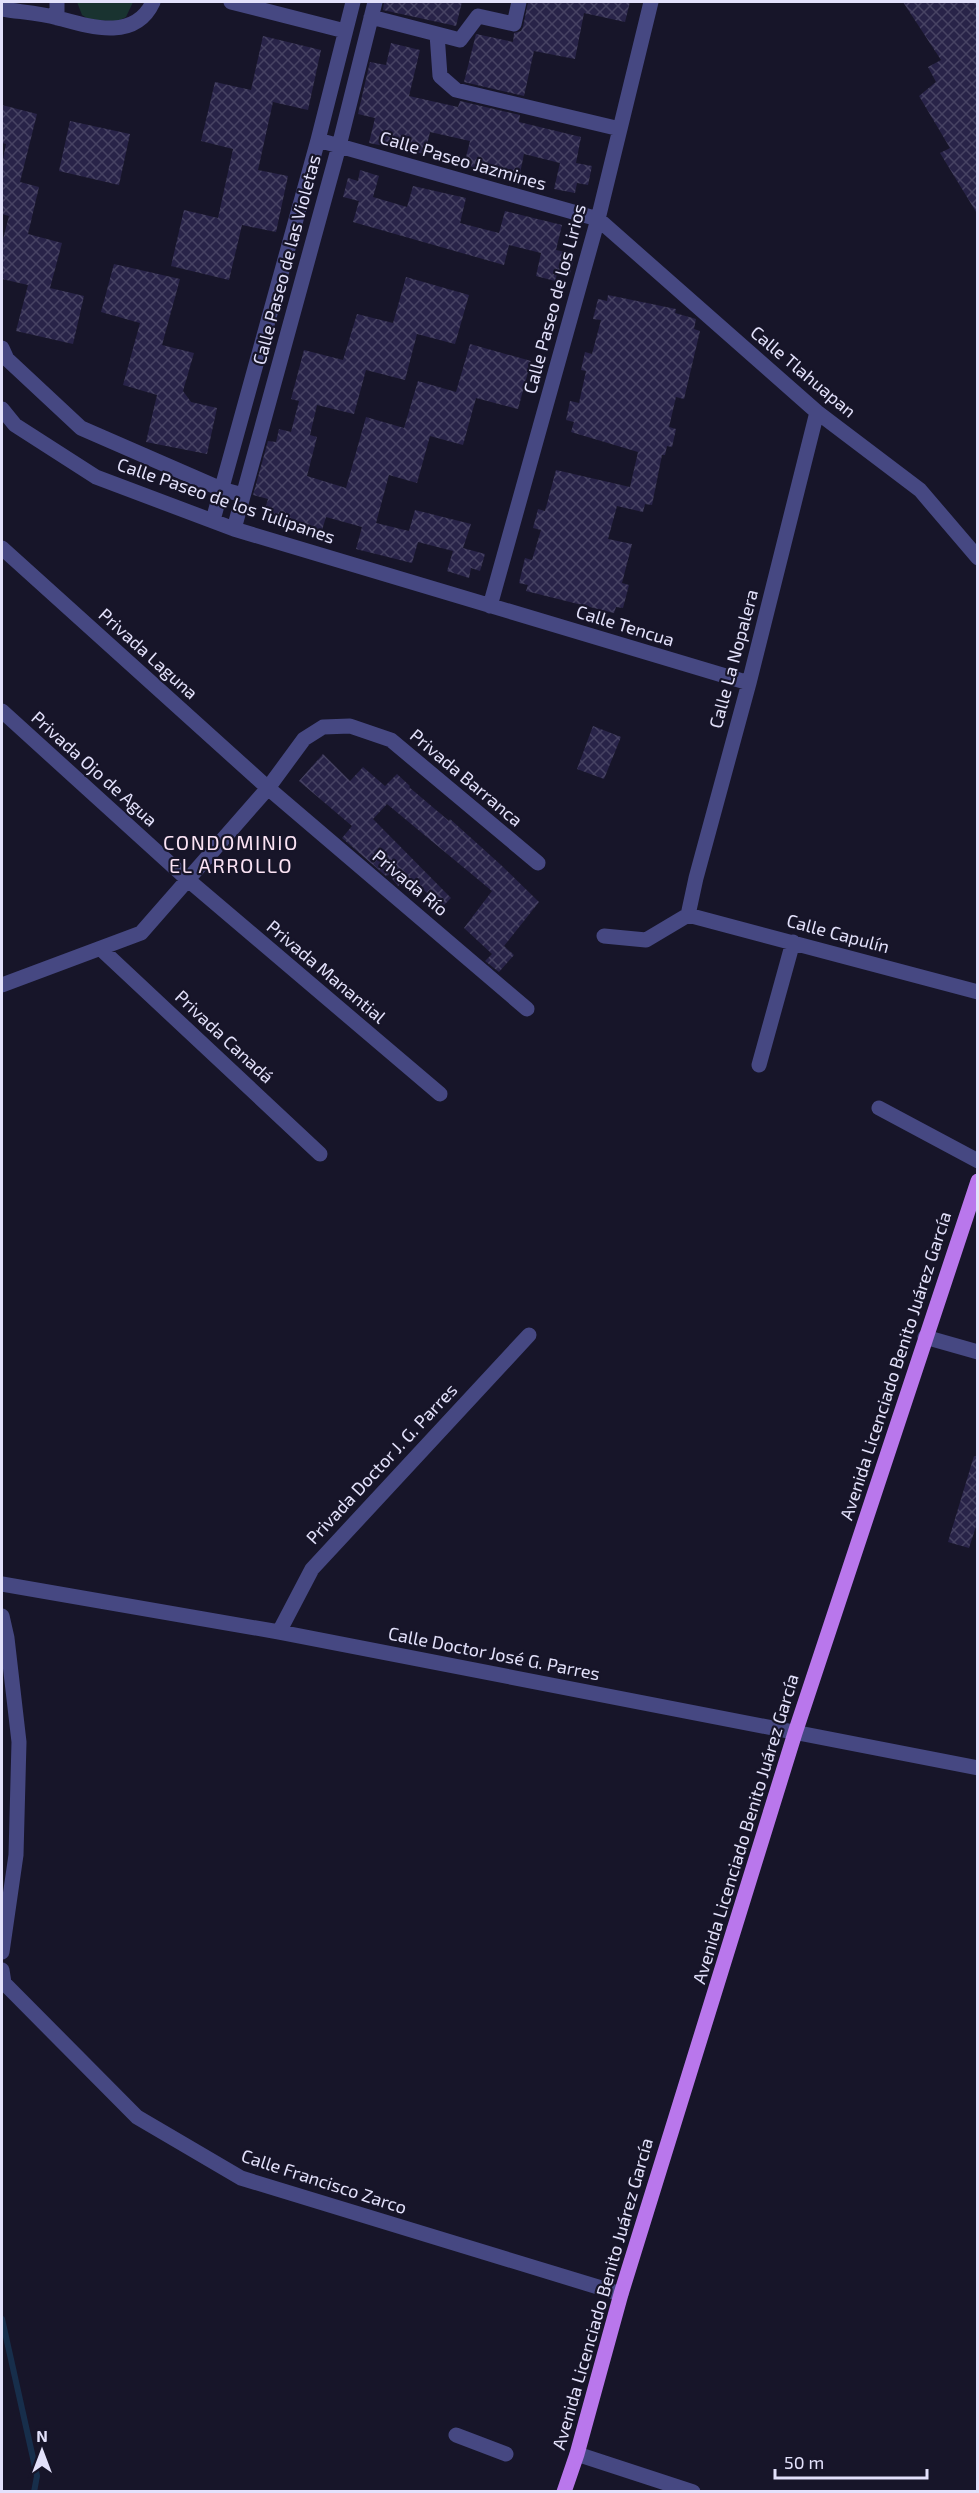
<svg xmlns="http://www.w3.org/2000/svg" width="979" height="2493" font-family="'Exo 2',sans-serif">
  <defs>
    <pattern id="building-cross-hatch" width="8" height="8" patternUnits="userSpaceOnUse" patternTransform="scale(1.5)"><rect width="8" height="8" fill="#282348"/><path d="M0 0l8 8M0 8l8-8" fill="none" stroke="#474363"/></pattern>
  </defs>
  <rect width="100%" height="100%" fill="#171529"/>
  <path fill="#193330" d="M77 2H133L126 17 118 21 90 20 82 15Z"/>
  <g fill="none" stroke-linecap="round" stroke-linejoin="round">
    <path stroke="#172e4b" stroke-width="6" d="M2 2319 37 2476 34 2492"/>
  </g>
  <path fill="url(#building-cross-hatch)" d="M384 2H462L456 26 383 10Z
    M528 2H630L625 22 584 13 575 59 534 51 524 96 464 82 476 34 513 42 514 33 521 31 523 27Z
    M903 2H978V215L940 153 950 148 919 96 936 82 928 67 941 60Z
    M263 36 321 50 308 110 273 102 258 170 288 176 276 232 242 225 229 280 171 266 184 210 218 218 233 149 201 141 215 82 251 90Z
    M391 43 420 50 409 96 458 107 460 101 520 115 519 122 581 137 576 163 592 166 588 185 577 183 575 193 554 189 560 163 524 154 519 178 464 165 470 141 430 132 425 154 369 143 375 118 358 114 365 83 370 62 386 65Z
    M2 105 37 114 20 182 39 187 28 234 62 243 50 288 84 296 73 344 16 331 28 285 2 279V243L9 216 2 214V164L6 144 2 143Z
    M70 121 130 134 119 185 59 171Z
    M360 170 379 176 373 197 407 207 413 186 466 198 460 223 499 233 505 211 562 225 556 250 575 254 570 274 558 271 555 281 536 276 541 253 509 245 504 265 353 222 359 201 343 197 348 178 358 181Z
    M114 264 180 279 162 345 194 353 183 391 191 402 217 408 207 454 146 442 157 395 123 385 140 323 101 312Z
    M406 277 469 295 455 344 417 334 405 380 366 370 354 414 317 405 310 435 317 437 307 476 346 488 366 417 404 428 418 381 456 392 470 344 531 361 518 409 476 398 463 445 430 436 417 483 389 475 376 523 409 531 415 510 471 524 463 548 485 554 480 571 471 568 469 578 447 571 453 551 418 542 412 563 356 549 362 527 326 517 320 537 300 531 262 519 268 499 253 495 268 441 276 442 279 429 291 432 299 401 291 399 304 350 343 360 357 314 393 323Z
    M608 295 676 309 675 313 696 319 694 329 700 331 684 399 676 397 669 427 676 429 672 447 667 446 665 455H662L652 505 645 504 643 512 617 506 608 539 632 544 622 583 629 585 623 608 616 607 614 613 526 591 528 585 519 583 525 558 532 560 541 530 533 528 538 509 545 511 556 470 630 487 638 452 571 432 574 422 566 420 570 401 579 403 586 371 581 370 585 352 592 354 601 320 593 319 598 299 607 301Z
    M593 726 621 737 604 779 577 769Z
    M323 754 350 781 363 767 385 786 397 774 410 786 409 787 449 821 450 819 501 865 539 902 504 946 514 955 499 972 485 961 492 954 464 928 492 891 387 804 373 819 451 898 443 906 409 878 398 886 389 875 386 876 342 838 352 826 299 781Z
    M974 1456 978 1457V1520L969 1548 948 1542Z"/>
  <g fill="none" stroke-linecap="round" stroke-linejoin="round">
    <path stroke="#464882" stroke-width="15" d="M57 2V18
      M231 2 345 31
      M2 9C20 12 39 13 58 18 91 27 135 41 153 2
      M371 17 437 34 440 76 456 90 620 129
      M437 34 460 40 478 16 514 24 519 2
      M318 140 598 219 817 412 920 490 978 558
      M2 348 7 359 81 428 221 489 243 495
      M2 409 15 425 96 477 234 529 749 683
      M213 520 318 140 353 2
      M234 529 339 146 375 2
      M2 548 268 788 527 1009
      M490 606 598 219 651 2
      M2 711 187 879 440 1094
      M688 915 696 878 749 683 817 412
      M688 915 978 992
      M604 936 646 940 688 915
      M101 949 320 1154
      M2 985 141 933 268 788 304 739 323 727 350 726 391 740 538 863
      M759 1065 793 942
      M879 1108 978 1161
      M925 1337 978 1352
      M2 1584 279 1632 978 1768
      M2 1616 7 1638 19 1742 16 1855 2 1952
      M279 1632 312 1569 529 1335
      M2 1970 4 1983 137 2117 241 2178 621 2294
      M456 2435 506 2454
      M577 2454 693 2492"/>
    <path stroke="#b977ec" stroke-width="15" d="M564 2492 577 2454 621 2294 795 1733 978 1181"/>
  </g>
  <g text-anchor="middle" stroke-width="4.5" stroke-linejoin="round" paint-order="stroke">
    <g font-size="18" fill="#e3e1fb" stroke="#171529">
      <text transform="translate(463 161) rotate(16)" y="6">Calle Paseo Jazmines</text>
      <text transform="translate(287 260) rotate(-75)" y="6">Calle Paseo de las Violetas</text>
      <text transform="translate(555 299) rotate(-75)" y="6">Calle Paseo de los Lirios</text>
      <text transform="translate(803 372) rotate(40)" y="6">Calle Tlahuapan</text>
      <text transform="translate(226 501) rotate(19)" y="6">Calle Paseo de los Tulipanes</text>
      <text transform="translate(625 626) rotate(17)" y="6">Calle Tencua</text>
      <text transform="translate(148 654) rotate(42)" y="6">Privada Laguna</text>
      <text transform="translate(734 659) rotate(-75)" y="6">Calle La Nopalera</text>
      <text transform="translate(94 769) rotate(42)" y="6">Privada Ojo de Agua</text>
      <text transform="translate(466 778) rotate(40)" y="6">Privada Barranca</text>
      <text transform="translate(410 883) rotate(40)" y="6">Privada Río</text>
      <text transform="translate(838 934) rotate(15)" y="6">Calle Capulín</text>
      <text transform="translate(326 972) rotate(40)" y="6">Privada Manantial</text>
      <text transform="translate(224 1037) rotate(43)" y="6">Privada Canadá</text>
      <text transform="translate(896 1366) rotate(-72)" y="6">Avenida Licenciado Benito Juárez García</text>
      <text transform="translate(382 1464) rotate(-47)" y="6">Privada Doctor J. G. Parres</text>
      <text transform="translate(494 1654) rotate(11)" y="6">Calle Doctor José G. Parres</text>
      <text transform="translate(746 1829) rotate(-73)" y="6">Avenida Licenciado Benito Juárez García</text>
      <text transform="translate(324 2182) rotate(18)" y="6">Calle Francisco Zarco</text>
      <text transform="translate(603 2294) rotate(-74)" y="6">Avenida Licenciado Benito Juárez García</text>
    </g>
    <g font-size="20" letter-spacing="1.5" fill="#fbe3f4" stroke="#171529">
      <text x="231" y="850">CONDOMINIO<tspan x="231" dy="23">EL ARROLLO</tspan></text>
    </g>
  </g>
  <rect width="979" height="2493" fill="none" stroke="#e3e1fb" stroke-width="6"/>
  <g transform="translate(42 2451)" stroke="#171529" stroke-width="4.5" paint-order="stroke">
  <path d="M0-4.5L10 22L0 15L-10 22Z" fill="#e3e1fb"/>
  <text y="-9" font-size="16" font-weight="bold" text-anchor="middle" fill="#e3e1fb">N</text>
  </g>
  <path d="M775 2469v9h152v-9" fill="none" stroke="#e3e1fb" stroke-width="3"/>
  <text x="784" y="2469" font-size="18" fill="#e3e1fb" stroke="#171529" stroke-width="4.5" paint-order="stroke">50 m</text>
</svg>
